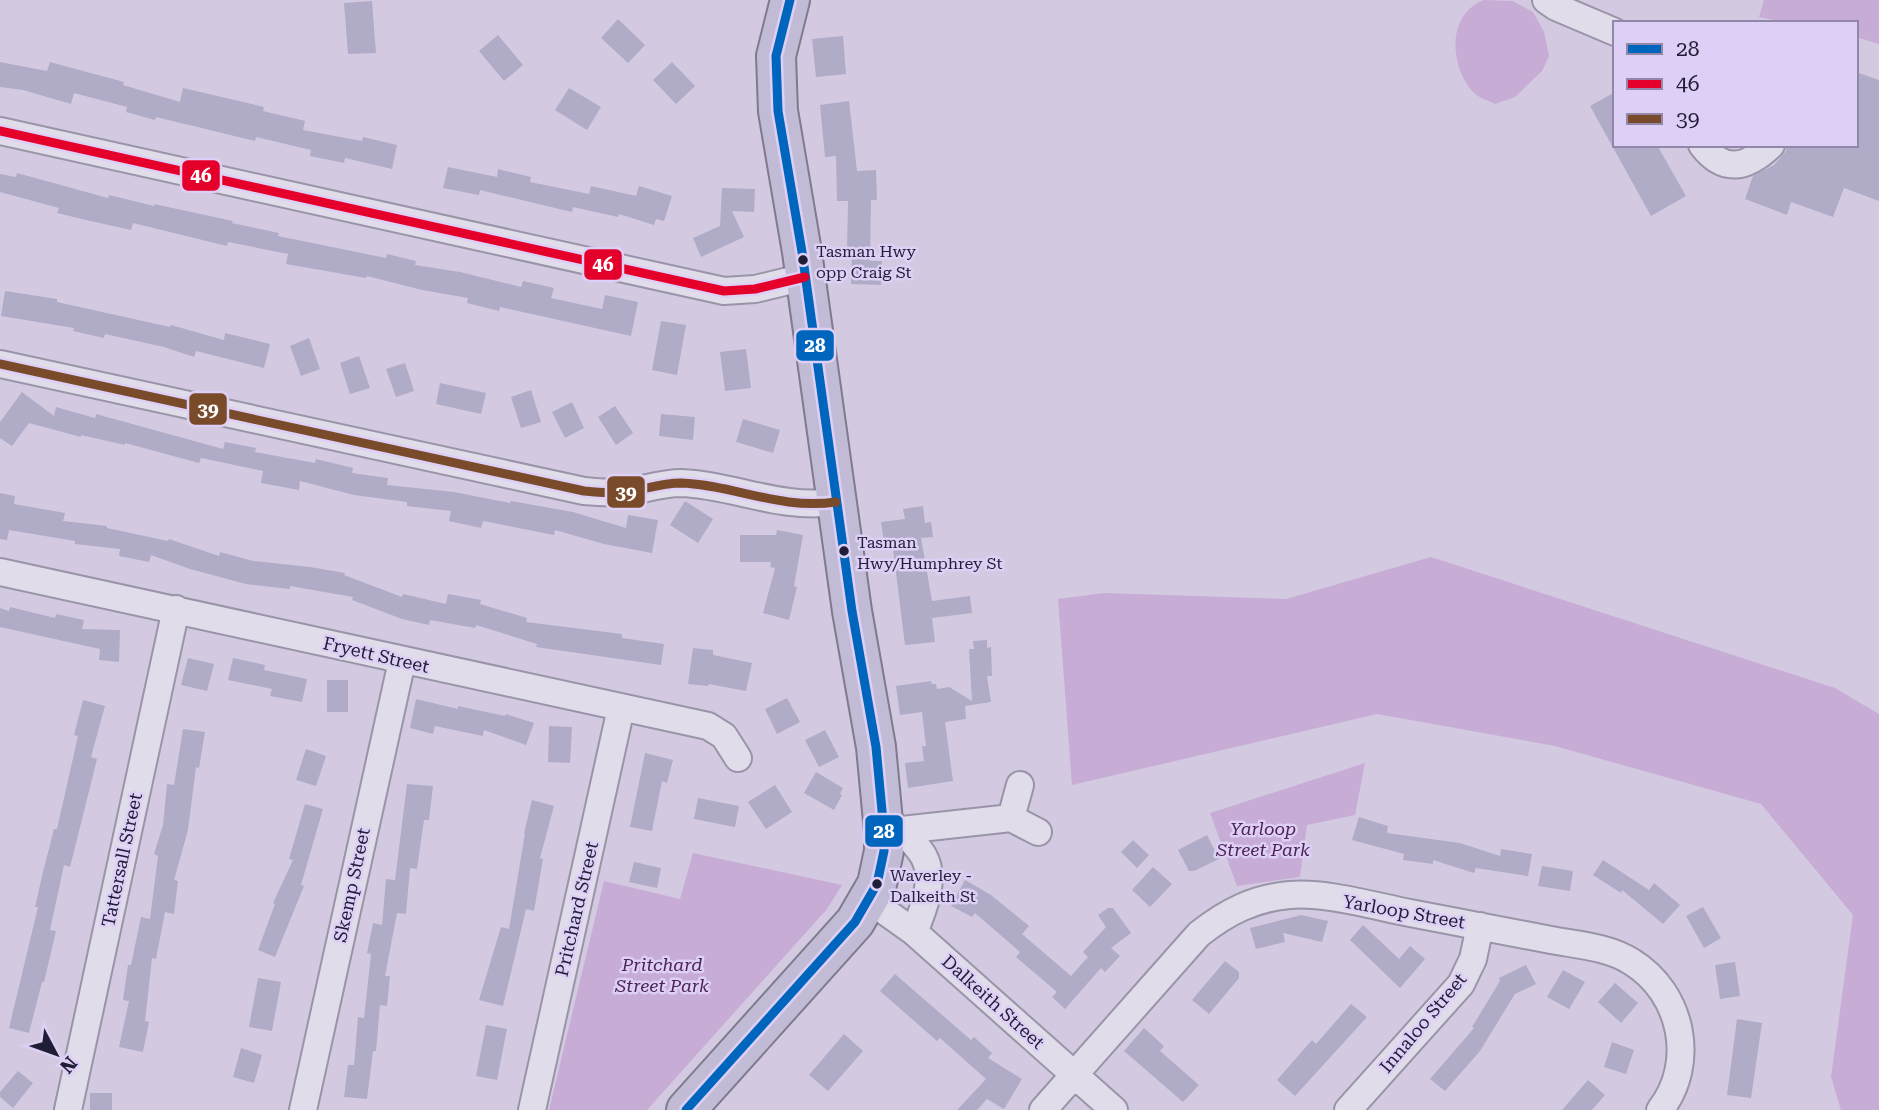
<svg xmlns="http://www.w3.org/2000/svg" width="1879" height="1110" font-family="'Roboto Serif',serif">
  <rect width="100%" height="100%" fill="#d3cae2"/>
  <path fill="#c7acd5" d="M1484 0 1513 1 1533 12 1544 32 1549 56 1542 71 1515 97 1495 104C1489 101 1480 98 1475 94 1449 68 1446 14 1484 0Z
    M1764 0H1879V44L1856 37V23H1789L1759 17Z
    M1431 557 1835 688 1879 714V1110H1841L1831 1077 1853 915 1761 804 1555 746 1377 714 1072 785 1058 599 1104 593 1286 599Z
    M1365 763 1355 815 1307 825 1300 877 1237 886 1210 813Z
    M693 853 842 885 827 909 647 1110H549L604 881 680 899Z"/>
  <path fill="#b0abc6" d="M372 1 376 53 348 54 344 3Z
    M618 19 645 45 628 63 601 38Z
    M498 35 523 65 504 81 479 51Z
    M843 36 846 74 816 77 812 39Z
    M0 62 47 71 50 62 124 82 123 85 180 102 183 88 264 107 263 111 305 121 303 130 362 141 363 137 397 145 392 169 345 158 344 163 310 156 311 150 256 137 255 141 156 117 155 120 126 112 127 107 74 93 71 104 23 90 0 87Z
    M672 62 695 86 676 104 653 80Z
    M1856 72 1879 80V201L1844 188 1833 217 1791 202 1787 215 1745 199 1753 176 1774 165 1786 151V145H1856Z
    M569 88 601 107 587 130 555 110Z
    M1615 92V145H1657L1686 196 1651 216 1590 106Z
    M849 101 857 171 876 170 877 200H871L870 261H882L881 285 851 284 852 249H847L848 201H837L836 156 825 157 820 105Z
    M448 167 497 177 498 169 531 177 530 182 589 194 591 186 636 196 639 186 672 196 664 221 656 219 654 225 619 214 618 217 573 207 572 212 480 190 479 195 443 188Z
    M17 173 108 198 109 195 154 206V204L233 221 232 223 279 233 278 236 386 258 387 254 416 261 415 265 460 272 521 287 523 281 554 288 551 298 602 309 605 295 638 302 631 336 500 307 499 311 467 303 468 298 422 290 367 276 366 278 286 264 288 254 228 242 227 246 133 223 131 230 86 220 57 213 59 208 0 192V174L16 177Z
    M722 188 755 189 754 212 732 211 744 237 701 257 693 238 720 226Z
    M5 291 57 299V302L170 327 171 325 224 340 225 333 270 344 264 368 196 351 194 357 164 347 105 334 104 338 73 331 74 328 1 316Z
    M661 321 686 325 677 375 652 370Z
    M309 338 320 369 301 376 290 346Z
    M746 349 751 388 725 391 720 352Z
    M359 356 370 388 350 394 340 363Z
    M405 363 414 391 396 397 386 369Z
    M440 383 486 393 481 414 436 404Z
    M531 390 541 422 521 428 511 397Z
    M22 392 54 416 56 407 95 418 96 414 223 449 225 442 256 448 255 452 315 463 316 459 353 468 352 473 388 478 387 485 454 492 510 503 511 501 573 512 626 528 628 515 658 520 652 553 604 544 555 530 554 535 483 521 481 528 449 521 451 511 407 506V502L354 495 300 481 299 490 261 483 263 471 201 458 199 463 125 443V445L81 435V437L29 423 12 446 0 438V422Z
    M572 402 584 428 565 438 552 412Z
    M615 406 633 433 616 445 598 417Z
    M661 414 695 417 693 440 659 436Z
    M743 419 780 430 773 453 736 442Z
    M0 493 15 496 14 504 65 513 63 521 107 526V528L168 541 169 539 219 556 220 552 253 561 310 567 345 573 344 575 402 597 403 594 446 604 448 594 481 600 480 604 527 618 526 622 622 634V638L664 644 661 665 536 647 537 644 476 625 475 628 430 620 429 625 402 619 352 600 353 597 290 586V589L246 584 190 569 151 555 149 562 119 556 120 549 75 544V541L9 530 7 540 0 539Z
    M685 501 713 519 698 543 670 525Z
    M923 506 925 523 931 522 933 537 921 538 932 601 970 596 972 613 932 618 935 642 905 645 892 541 884 543 881 522 905 519 903 509Z
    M777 530 803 535 794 586 797 587 789 620 763 613 775 568 770 567 771 562H740V535H776Z
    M10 607 55 618 56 614 84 620 82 629 120 630 119 662 99 660 100 649 0 627V608L9 611Z
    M987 640V648L991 647 992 676H987L991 702 965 706 966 719 945 722 953 781 908 788 905 763 924 761 922 746H926L922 712 900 715 896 686 931 681 932 684H936L937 689 949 687 972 701 969 649H974L973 641Z
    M693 648 713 650V655L752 663 746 691 709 684 708 686 688 684Z
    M188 658 214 664 207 691 181 685Z
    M233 658 265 665 264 670 307 679 302 702 270 696 272 689 228 680Z
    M327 680H348V712H327Z
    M787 698 800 722 777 734 765 709Z
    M416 699 458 709V706L505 716 506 714 534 723 526 745 484 730 483 736 435 726 433 734 410 728Z
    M83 700 105 706 91 757 97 759 70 867 64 865 50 930 56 931 44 982H42L29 1033 9 1028 38 907H35L43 872 54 829H57L78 736 74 735Z
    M549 726 572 727 570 763 548 762Z
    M183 729 205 732 199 768 196 767 188 830 174 880 178 881 174 914 165 912 156 959 152 958 145 1021 149 1022 143 1052 119 1047 129 1001 123 1000 128 965H131L141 917 150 919 158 856 154 854 163 825 167 784 174 785Z
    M825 730 839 757 819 767 805 740Z
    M306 749 326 756 316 786 296 780Z
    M645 753 673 760 667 783 662 781 652 831 630 827Z
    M816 772 843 788 840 794 842 795 834 810 804 793Z
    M407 784 433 786 429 820H424L417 869 410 868 406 914 397 913 385 976H390L387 1006 380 1005 376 1051H373L367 1099 344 1097 348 1065H354L358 1017 364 1018 371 954 367 953 373 923 382 925 386 879 395 880Z
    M775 785 792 812 766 829 748 802Z
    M698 798 739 806 735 827 694 819Z
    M532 800 554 806 540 858 543 859 534 911 526 909 503 1006 479 1000 501 927 509 929 525 833H524Z
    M305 804 323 809 301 885 304 886 275 957 258 950 275 904 273 903 293 860 289 859Z
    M1359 817 1388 826 1387 833 1460 843 1500 856 1501 849 1532 854 1528 876 1476 868 1474 873 1433 860V864L1403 860 1404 854 1352 840Z
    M1207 835 1219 859 1194 871H1189L1178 850Z
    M1133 840 1149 855 1137 868 1121 852Z
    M1603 860 1649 890 1654 883 1680 905 1663 924 1622 890 1621 893 1593 875Z
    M634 862 661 868 657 888 629 882Z
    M1542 866 1573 871 1570 891 1538 886Z
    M1153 867 1172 884 1150 907 1132 890Z
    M965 880 991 895 1029 926 1022 934 1071 976 1088 957 1083 952 1106 927 1098 915 1108 908H1113L1131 933 1111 948 1120 956 1105 972 1101 968 1065 1009 1052 997 1057 992 1016 957 1020 952 975 913 972 917 951 906Z
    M1703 907 1721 938 1704 948 1686 916Z
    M1301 915 1328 921 1322 942 1283 933 1285 942 1256 949 1250 928Z
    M1363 925 1399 959 1410 946 1425 959 1400 988 1350 940Z
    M1225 961 1239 972V978L1209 1014 1192 1000Z
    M1735 962 1740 996 1720 999 1715 965Z
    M1526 965 1536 984 1515 994 1480 1051 1445 1091 1430 1079 1474 1028 1472 1027 1500 981 1499 978Z
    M1563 970 1585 982 1569 1009 1547 997Z
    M895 974 971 1040 974 1037 992 1053 988 1058 1022 1079 1004 1109 987 1099 977 1110H957L986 1079 940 1038 937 1041 880 991Z
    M258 978 281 982 272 1031 249 1027Z
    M1615 983 1638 1003 1621 1023 1598 1002Z
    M1351 1004 1367 1017 1295 1096 1277 1080 1312 1040 1316 1044Z
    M1737 1019 1762 1023 1751 1098 1727 1095Z
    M486 1025 507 1029 497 1080 476 1076Z
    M1144 1028 1164 1046 1160 1051 1199 1085 1183 1102 1124 1051Z
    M844 1034 863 1051 828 1091 809 1075Z
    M1612 1042 1634 1050 1626 1074 1604 1067Z
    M241 1048 262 1055 254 1083 233 1077Z
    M18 1071 33 1083 13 1108 0 1097V1092Z
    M1588 1080 1605 1095 1592 1110H1562Z
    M90 1093H112V1110H90Z"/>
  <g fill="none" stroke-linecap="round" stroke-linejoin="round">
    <defs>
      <path id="minor" d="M1546 0 1556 7 1615 32
        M0 131 724 291 755 289 805 277
        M1702 145C1724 174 1747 168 1771 145
        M0 364 584 491C598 492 613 494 627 492 645 489 663 483 681 483 735 485 779 510 836 502
        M0 572 708 726 724 736 738 758
        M1011 818 1020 785
        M907 830C909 841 919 847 924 857 936 879 923 911 914 932
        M884 832 1011 818 1038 832
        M869 900 914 932 1114 1110
        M68 1110 176 609
        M303 1110 402 661
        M532 1110 621 708
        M1043 1110 1199 934C1227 912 1254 898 1290 895 1326 892 1374 906 1410 913 1457 922 1504 931 1551 940 1578 945 1609 947 1632 962 1682 993 1697 1063 1660 1110
        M1348 1110 1461 984 1473 959 1480 926"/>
      <path id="highway" d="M686 1110 855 922 877 884 884 851V832L876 747 852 611 802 252 778 111 776 56 790 0"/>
    </defs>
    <use href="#minor" stroke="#9994a7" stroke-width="30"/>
    <use href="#highway" stroke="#7f7a8d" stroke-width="42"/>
    <use href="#minor" stroke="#e1dcea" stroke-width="26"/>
    <use href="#highway" stroke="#c2bbd6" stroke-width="38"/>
    <defs>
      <path id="bus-1" d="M686 1110 855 922 877 884 884 851V832L876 747 852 611 802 252 778 111 776 56 790 0"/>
      <path id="bus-2" d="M0 131 724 291 755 289 805 277"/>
      <path id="bus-3" d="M0 364 584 491C598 492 613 494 627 492 645 489 663 483 681 483 735 485 779 510 836 502"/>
    </defs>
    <use href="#bus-1" stroke="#ddcff5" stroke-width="14"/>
    <use href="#bus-2" stroke="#ddcff5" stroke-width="14"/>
    <use href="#bus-3" stroke="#ddcff5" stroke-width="14"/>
    <use href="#bus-1" stroke="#0065bd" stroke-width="9"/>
    <use href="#bus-2" stroke="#e4002b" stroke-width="9"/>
    <use href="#bus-3" stroke="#7a4b2a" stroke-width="9"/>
  </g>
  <g fill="#201d36" stroke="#ddcff5" stroke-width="2.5">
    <circle cx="803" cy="260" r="6"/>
    <circle cx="844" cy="551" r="6"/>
    <circle cx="877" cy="884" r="6"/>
  </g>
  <g text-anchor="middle" stroke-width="5" stroke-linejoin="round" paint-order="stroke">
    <g font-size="16" fill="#201d36" stroke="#ddcff5" text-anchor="start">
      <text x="816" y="257">Tasman Hwy<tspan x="816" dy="21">opp Craig St</tspan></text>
      <text x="857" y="548">Tasman<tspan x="857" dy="21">Hwy/Humphrey St</tspan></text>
      <text x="890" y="881">Waverley -<tspan x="890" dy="21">Dalkeith St</tspan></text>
    </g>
    <g font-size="18" fill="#201d36" stroke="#ddcff5">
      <text transform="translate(376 655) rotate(13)" y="6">Fryett Street</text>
      <text transform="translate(122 860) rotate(-78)" y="6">Tattersall Street</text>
      <text transform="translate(352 885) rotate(-78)" y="6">Skemp Street</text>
      <text transform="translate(577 909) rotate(-77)" y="6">Pritchard Street</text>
      <text transform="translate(1404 912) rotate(10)" y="6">Yarloop Street</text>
      <text transform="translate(993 1002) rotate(42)" y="6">Dalkeith Street</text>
      <text transform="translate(1423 1023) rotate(-50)" y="6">Innaloo Street</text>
    </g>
    <g font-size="18" font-style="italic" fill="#4d2352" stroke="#ddcff5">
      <text x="1263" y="835">Yarloop<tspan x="1263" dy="21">Street Park</tspan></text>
      <text x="662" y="971">Pritchard<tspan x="662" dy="21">Street Park</tspan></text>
    </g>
  </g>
  <g stroke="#ddcff5" stroke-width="2.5">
    <rect x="181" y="159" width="40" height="33" rx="7" fill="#e4002b"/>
    <rect x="583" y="248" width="40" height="33" rx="7" fill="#e4002b"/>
    <rect x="795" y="329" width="40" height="33" rx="7" fill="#0065bd"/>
    <rect x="188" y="392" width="40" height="34" rx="7" fill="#7a4b2a"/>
    <rect x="606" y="475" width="40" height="34" rx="7" fill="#7a4b2a"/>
    <rect x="864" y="814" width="40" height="34" rx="7" fill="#0065bd"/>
  </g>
  <g font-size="19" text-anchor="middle" font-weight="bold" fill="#fff">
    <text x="201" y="182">46</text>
    <text x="603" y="271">46</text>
    <text x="815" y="352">28</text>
    <text x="208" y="416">39</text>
    <text x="626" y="499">39</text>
    <text x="884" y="838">28</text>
  </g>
  <rect x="1613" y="21" width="245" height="126" fill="#ddcff5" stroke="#9188a9" stroke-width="2"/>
  <rect x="1627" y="44" width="35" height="10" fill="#0065bd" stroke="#9188a9" stroke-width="2"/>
  <text x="1676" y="56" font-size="21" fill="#201d36">28</text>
  <rect x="1627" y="79" width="35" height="10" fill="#e4002b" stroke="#9188a9" stroke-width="2"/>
  <text x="1676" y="91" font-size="21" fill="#201d36">46</text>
  <rect x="1627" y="114" width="35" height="10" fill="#7a4b2a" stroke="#9188a9" stroke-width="2"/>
  <text x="1676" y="126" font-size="21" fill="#201d36">39</text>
  <g transform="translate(56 1054) rotate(131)" stroke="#ddcff5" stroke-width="5" paint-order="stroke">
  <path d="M0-5L12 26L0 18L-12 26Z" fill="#201d36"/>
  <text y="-10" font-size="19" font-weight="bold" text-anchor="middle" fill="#201d36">N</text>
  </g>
</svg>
